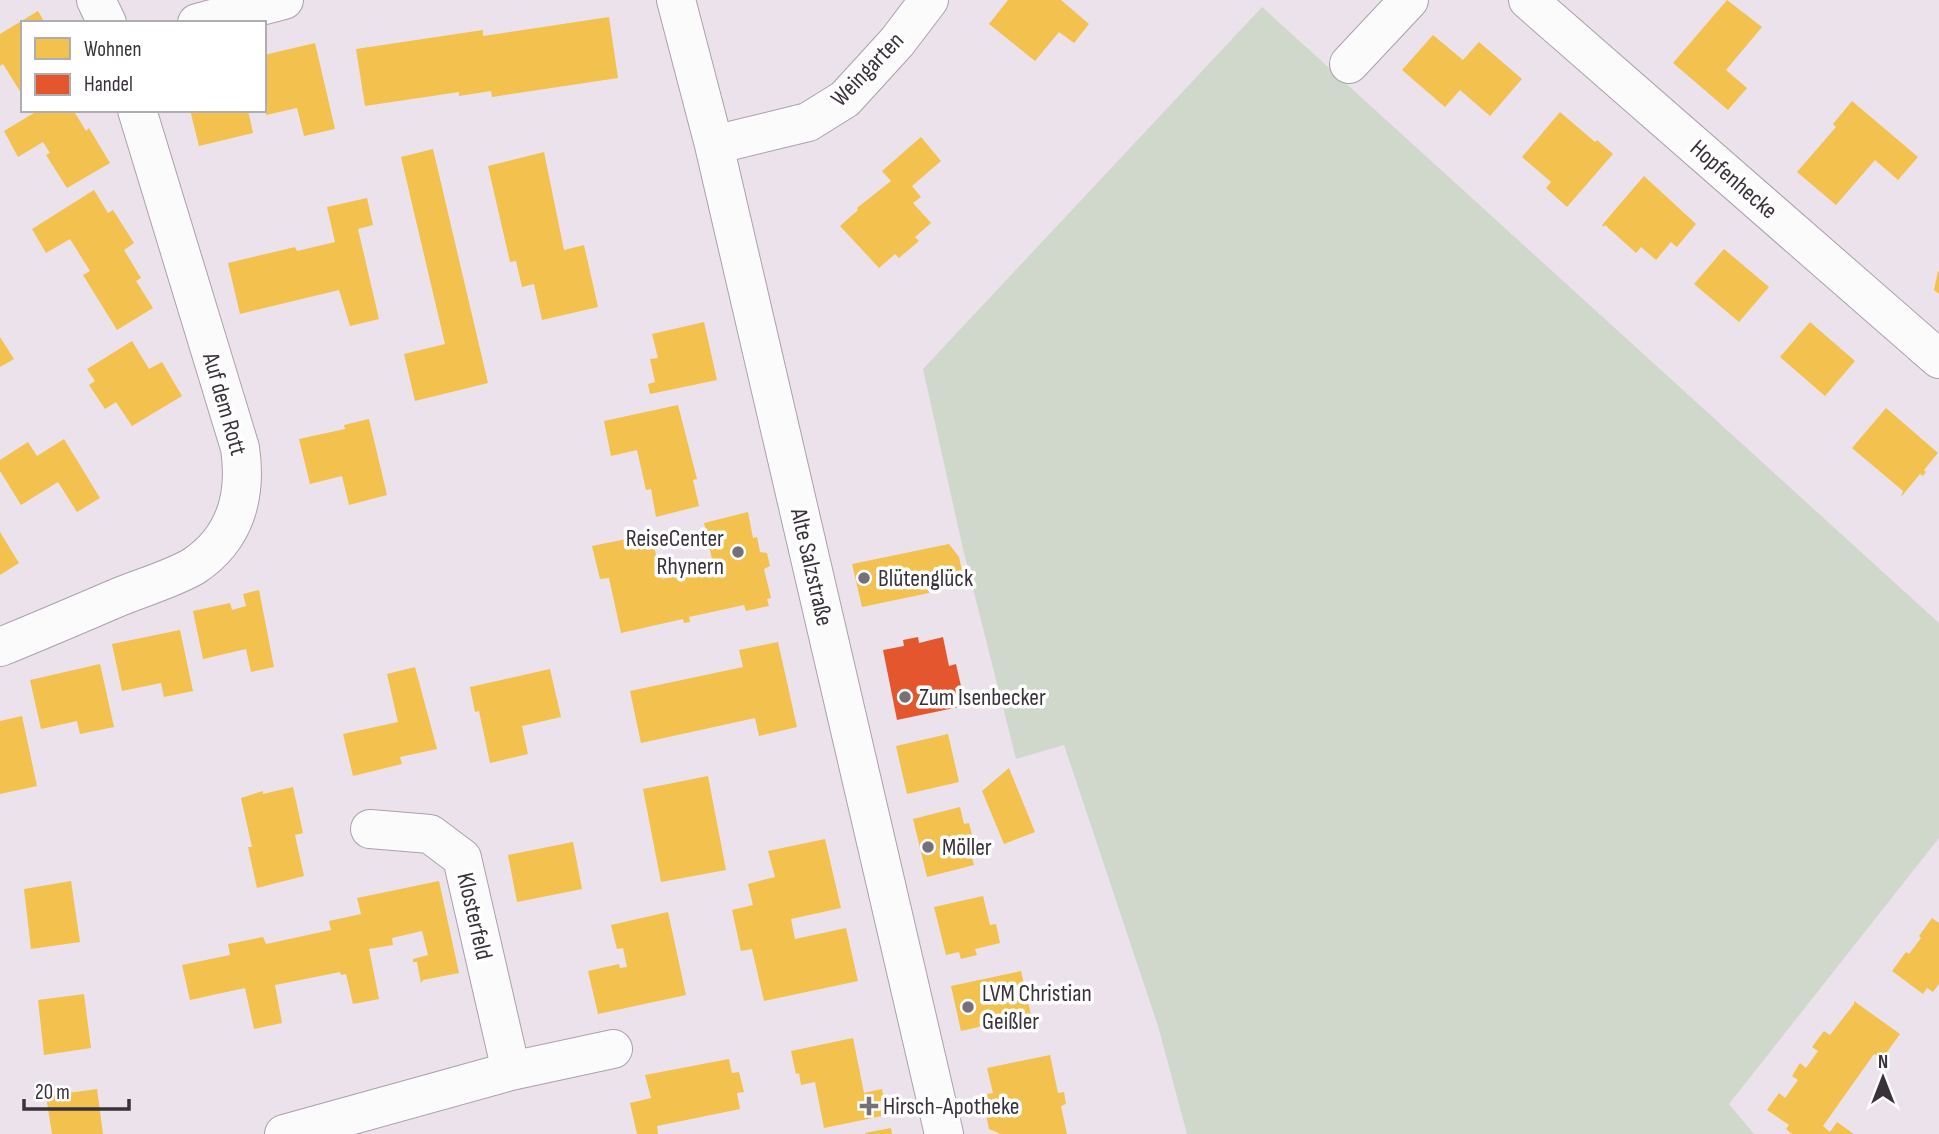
<svg xmlns="http://www.w3.org/2000/svg" width="1939" height="1134" font-family="'Sofia Sans Condensed',sans-serif">
  <rect width="100%" height="100%" fill="#ece2ec"/>
  <path fill="#d0d8cc" d="M1262 7 1939 623V838L1729 1104 1754 1134H1187L1158 1026 1064 745 1016 759 963 549 923 369Z"/>
  <path fill="#f2c14e" d="M1008 0H1061L1089 24 1074 43 1059 32 1035 61 989 24Z
    M1727 0 1762 27 1726 70 1747 88 1728 110 1673 63Z
    M38 11 45 23H23V96L3 64 0 66V34Z
    M609 17 618 78 492 97 491 91 459 96V92L365 106 356 49 483 30V36Z
    M1433 35 1463 60 1479 42 1522 79 1490 116 1460 90 1445 107 1402 70Z
    M315 43 335 129 304 136 297 108 266 115 264 55Z
    M1852 101 1918 157 1898 180 1875 160 1836 205 1797 172 1836 127 1833 124Z
    M39 110H78L75 113 86 131 89 128 110 163 67 188 46 155 50 153 43 142 18 157 4 131Z
    M190 110H248L253 133 199 146Z
    M1560 112 1595 142 1597 140 1613 154 1567 207 1546 188 1551 182 1522 157Z
    M921 137 941 161 912 186 921 197 913 203 931 223 915 237 919 241 899 258 895 254 879 268 840 226 858 210 857 208 891 181 882 171Z
    M433 149 488 383 415 401 404 354 445 344 401 157Z
    M544 152 564 250 584 245 598 307 542 320 534 284 522 287 516 261 510 262 488 166Z
    M1644 176 1696 224 1677 247 1671 242 1656 260 1641 247 1636 253 1605 225 1604 227 1602 225Z
    M94 190 108 213 113 210 134 243 124 250 141 278 136 281 153 308 117 330 83 275 90 271 70 239 46 253 32 229Z
    M367 198 373 225 358 229 379 319 350 326 339 290 240 314 228 263 295 247 297 251 335 242 327 207Z
    M1724 249 1769 287 1739 322 1694 284Z
    M1938 271 1939 272V294L1934 290Z
    M704 322 717 380 650 394 648 384 655 382 650 359 658 358 652 334Z
    M1810 322 1855 361 1825 396 1780 357Z
    M0 337 14 359 0 367Z
    M132 341 149 369 162 362 182 396 132 426 116 402 105 409 89 385 95 381 87 369Z
    M678 405 697 479 693 480 699 506 656 517 651 489 646 490 637 450 611 456 604 421Z
    M1886 408 1938 453 1924 470 1926 472 1923 476 1920 474 1901 497 1903 491 1852 448Z
    M369 419 387 495 349 505 342 476 310 484 299 439 345 429 344 425Z
    M64 439 100 498 77 512 58 482 21 505 0 471V460L28 442 37 456Z
    M748 512 753 538 757 537 760 552 767 553 770 566 764 569 771 598 767 599 769 606 746 611 744 605 689 617 690 622 684 623 683 619 621 633 609 578 600 579 592 546 651 534 662 579 714 568 704 523Z
    M0 532 19 563 0 575Z
    M949 544 959 557 964 580 928 588 929 593 862 607 852 564Z
    M259 590 274 667 251 672 246 649 203 659 193 611 230 603 232 610 246 606 243 594Z
    M180 630 193 691 164 697 161 683 122 691 112 644Z
    M778 642 797 727 759 736 755 718 641 743 630 691 743 667 739 650Z
    M100 664 114 727 80 734 77 721 41 729 30 680Z
    M415 667 437 749 400 757 402 764 353 776 343 734 398 722 387 674Z
    M550 669 561 717 522 726 528 754 490 763 479 711 475 712 470 687Z
    M22 716 37 786 0 794V721Z
    M948 734 959 782 907 794 896 746Z
    M1009 768 1035 832 1004 844 982 791Z
    M708 776 726 870 661 882 643 789Z
    M293 787 303 833 295 835 304 876 257 888 248 847H252L241 798 263 791V794Z
    M960 807 964 824 969 823 976 850 970 851 974 865 927 877 913 819Z
    M825 839 841 908 791 919 795 939 846 928 858 981 764 1001 752 949 741 951 732 910 753 905 748 884 775 877 768 851Z
    M573 842 582 889 517 902 508 855Z
    M71 881 80 942 31 949 24 889Z
    M439 881 459 973 423 980 421 983 417 962H413V959L428 955 422 931 392 938 393 945 369 949 379 999 353 1004 346 974 341 975 340 972 275 985 282 1023 254 1029 245 988 190 1000 182 965 230 955 228 944 263 937 266 944 331 930 329 921 361 914 357 898Z
    M983 896 990 925 996 924 1000 943 975 949 977 955 961 959 959 952 946 955 934 907Z
    M668 912 686 995 598 1014 588 971 619 964 620 968 627 967 623 948 617 949 611 925Z
    M1932 918 1939 923V984L1933 992 1927 988 1923 994 1892 971 1906 952 1909 954 1921 938 1919 936Z
    M1021 971 1031 1015 961 1031 951 986Z
    M84 994 91 1048 44 1055 38 1000Z
    M1854 1001 1900 1034 1882 1059 1874 1054 1823 1126 1830 1132 1837 1122 1854 1134H1792L1786 1129 1789 1125 1767 1110 1779 1093 1785 1098 1798 1080 1792 1076 1800 1063 1806 1068 1818 1051 1812 1047 1824 1031 1830 1035 1854 1004Z
    M853 1038 864 1093 882 1089 887 1115 824 1128 815 1082 801 1085 799 1073 796 1074 791 1051Z
    M1050 1055 1058 1093 1064 1092 1066 1104 1061 1106 1067 1134H1001L989 1129 983 1100 987 1094 993 1093 987 1068Z
    M729 1059 732 1073 739 1072 744 1092 737 1093 740 1109 657 1126 658 1134H637L630 1103 651 1098 645 1075Z
    M97 1089 103 1134H52L46 1096Z
    M891 1128 892 1134H865V1133Z"/>
  <path fill="#e4572e" d="M918 637 919 643 943 637 949 666 956 664 961 686 955 688 959 707 897 720 883 650 904 646 903 640Z"/>
  <g fill="none" stroke-linecap="round" stroke-linejoin="round">
    <defs>
      <path id="minor" d="M96 0 107 23
        M676 0 714 145 944 1134
        M1528 0 1939 359
        M197 23 284 0
        M1349 64 1409 0
        M714 145 808 122 845 99 897 42 929 0
        M0 647C40 631 79 614 119 597 143 587 172 579 194 566 236 538 247 495 240 448L137 110
        M370 829 430 834 462 858 511 1071
        M284 1134 511 1071 613 1049"/>
    </defs>
    <use href="#minor" stroke="#a9a1a9" stroke-width="40"/>
    <use href="#minor" stroke="#fcfbfc" stroke-width="38"/>
  </g>
  <g fill="#787078" stroke="#fff" stroke-width="2.5">
    <circle cx="738" cy="552" r="7"/>
    <circle cx="864" cy="578" r="7"/>
    <circle cx="905" cy="697" r="7"/>
    <circle cx="928" cy="847" r="7"/>
    <circle cx="968" cy="1007" r="7"/>
    <path d="M865.5 1095.5h7v7h7v7h-7v7h-7v-7h-7v-7h7z"/>
  </g>
  <g text-anchor="middle" stroke-width="7" stroke-linejoin="round" paint-order="stroke">
    <g font-size="24" fill="#39323a" stroke="#fff">
      <text transform="translate(867 69) rotate(-46)" y="8">Weingarten</text>
      <text transform="translate(1734 179) rotate(41)" y="8">Hopfenhecke</text>
      <text transform="translate(225 404) rotate(74)" y="8">Auf dem Rott</text>
      <text transform="translate(812 567) rotate(77)" y="8">Alte Salzstraße</text>
      <text transform="translate(475 916) rotate(77)" y="8">Klosterfeld</text>
    </g>
    <g font-size="24" fill="#39323a" stroke="#fff" text-anchor="start">
      <text x="724" y="546" text-anchor="end">ReiseCenter<tspan x="724" dy="28">Rhynern</tspan></text>
      <text x="878" y="586">Blütenglück</text>
      <text x="919" y="705">Zum Isenbecker</text>
      <text x="942" y="855">Möller</text>
      <text x="982" y="1001">LVM Christian<tspan x="982" dy="28">Geißler</tspan></text>
      <text x="883" y="1114">Hirsch-Apotheke</text>
    </g>
  </g>
  <rect x="21" y="21" width="245" height="91" fill="#ffffff" stroke="#b0adb0" stroke-width="2"/>
  <rect x="35" y="38" width="35" height="21" fill="#f2c14e" stroke="#b0adb0" stroke-width="2"/>
  <text x="84" y="56" font-size="21" fill="#39323a">Wohnen</text>
  <rect x="35" y="74" width="35" height="21" fill="#e4572e" stroke="#b0adb0" stroke-width="2"/>
  <text x="84" y="91" font-size="21" fill="#39323a">Handel</text>
  <g transform="translate(1883 1078)" stroke="#ffffff" stroke-width="5" paint-order="stroke">
  <path d="M0-5L12 26L0 18L-12 26Z" fill="#39323a"/>
  <text y="-10" font-size="19" font-weight="bold" text-anchor="middle" fill="#39323a">N</text>
  </g>
  <path d="M24 1099v10h105v-10" fill="none" stroke="#39323a" stroke-width="3.5"/>
  <text x="35" y="1099" font-size="21" fill="#39323a" stroke="#ffffff" stroke-width="5" paint-order="stroke">20 m</text>
</svg>
